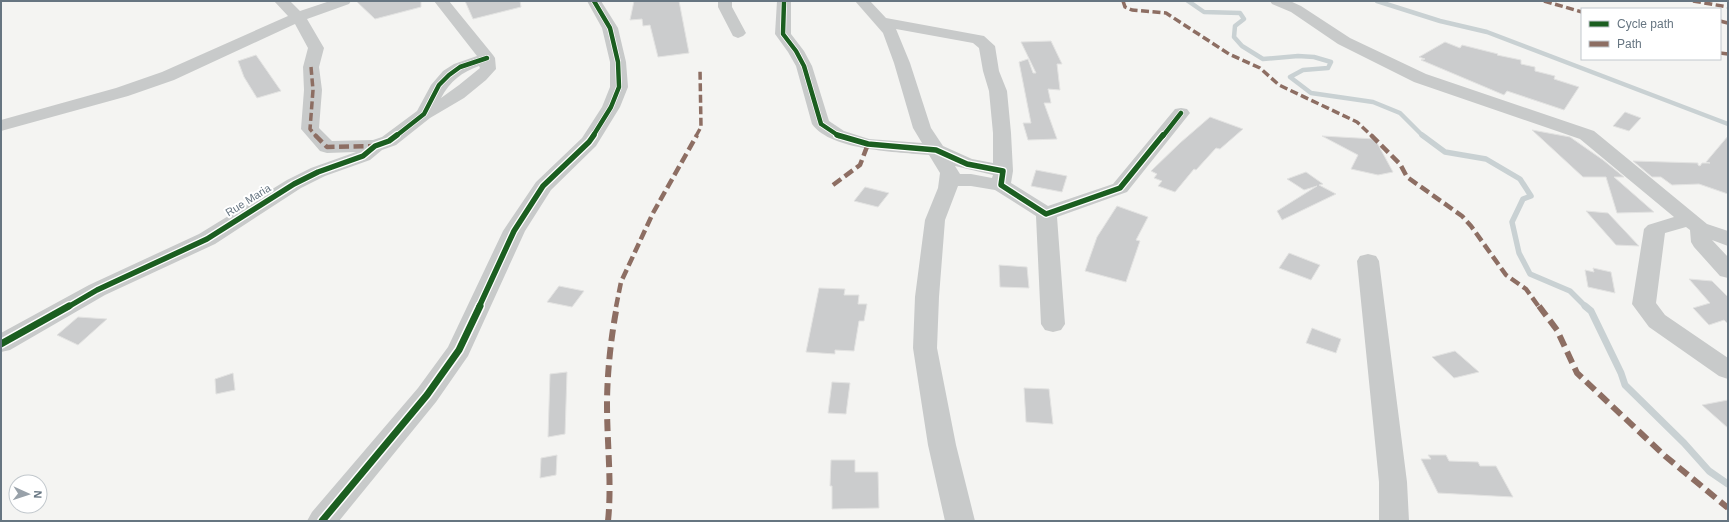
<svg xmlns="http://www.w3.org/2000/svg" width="1729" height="522" font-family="Arial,sans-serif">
  <rect width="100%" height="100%" fill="#f4f4f2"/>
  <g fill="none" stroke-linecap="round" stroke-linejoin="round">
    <path stroke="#c9d1d3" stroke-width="4.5" d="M1188 1 1204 12 1240 13 1244 19 1235 26 1234 37 1242 46 1263 59 1298 56 1314 57 1331 62 1328 68 1303 70 1290 77 1311 93 1373 102 1400 113 1423 136
      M1377 1 1440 21 1487 32 1728 124"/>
    <path stroke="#c9d1d3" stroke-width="5.5" d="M1422 135 1445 152 1486 159 1520 179 1531 196 1523 199 1512 222 1519 253 1530 274 1570 291 1586 307"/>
    <path stroke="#c9d1d3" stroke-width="7" d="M1585 306 1591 311 1621 373 1625 385 1684 443 1709 471 1728 484"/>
  </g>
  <path fill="#cbcccd" stroke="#e3e3e2" d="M356 1H421V7L375 19Z
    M465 1H520L521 7 473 19Z
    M634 1H679L689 53 658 57 650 25 643 26 642 19 630 20Z
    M1051 41 1062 64H1057L1060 90 1048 89 1051 103H1044L1057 139 1028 140 1023 123H1031L1019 62 1028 59 1033 73H1036L1021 42Z
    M1445 42 1460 48 1462 45 1498 54 1497 55 1521 60V64L1535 67V71L1555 76 1554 79 1579 87 1564 110 1507 91 1504 95 1421 60 1425 59 1419 57Z
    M256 55 281 91 257 98 244 77 238 61Z
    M1625 112 1641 118 1629 131 1613 126Z
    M1210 117 1243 129 1220 149 1216 148 1196 170 1194 169 1175 192 1158 186 1162 181 1154 178 1157 174 1151 171 1180 143Z
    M1532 130 1570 137 1603 160 1624 177H1614L1654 212 1617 213 1606 177H1583Z
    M1322 136 1375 139 1393 172 1378 175 1351 169 1358 155Z
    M1728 136V194L1699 184 1672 185 1661 177H1652L1633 161 1698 163V165L1700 166 1702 163H1710L1706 162Z
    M1036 170 1067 176 1062 192 1031 186Z
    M1306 172 1323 184 1319 185 1336 194 1282 220 1277 211 1317 186 1304 190 1287 179Z
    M865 187 889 193 878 207 854 201Z
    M1117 206 1148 217 1136 240 1140 241 1126 282 1085 271 1097 237Z
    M1586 211 1608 213 1639 246 1616 245Z
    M1289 253 1320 265 1311 280 1279 268Z
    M999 265 1027 267 1029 288 1000 287Z
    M1593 268 1611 272 1615 293 1588 287 1585 270 1594 272Z
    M1689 279 1712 281 1728 297V324L1724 320 1709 325 1693 308 1710 303Z
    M559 286 584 291 572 307 547 302Z
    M819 288 845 289 844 295H859L858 304H867L864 321H859L854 351 835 350V354L806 352Z
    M78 317 107 319 78 345 57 335Z
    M1312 328 1341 339 1336 353 1306 343Z
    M1455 351 1479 372 1454 378 1432 357Z
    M567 372 565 434 548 437 550 374Z
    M233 373 235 390 216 394 215 379Z
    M832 382 850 383 846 414 828 413Z
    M1024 388 1049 389 1053 424 1026 422Z
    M1728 400V428L1702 405Z
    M557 455 556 475 540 478 541 458Z
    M1428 455H1446L1449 461 1478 462 1480 466H1496L1513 497 1438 493 1421 459H1431Z
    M831 460H855V472H878L879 508 832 509V486H830Z"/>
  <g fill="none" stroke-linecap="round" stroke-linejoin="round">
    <path fill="#c8caca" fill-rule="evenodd" d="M274 1H290L300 11 330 1H351L349 4 307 19 324 48 319 67 322 90 319 128 332 141 373 140 382 137 417 111 431 85 443 71 454 64 477 56 434 1H449L493 55 495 58 496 69 486 80 464 98 430 118 396 145 382 150 370 160 325 176 301 188 215 244 105 295 10 350 1 352V333L89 285 199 234 287 180 311 168 356 152 327 153 320 151 301 129 304 90 303 67 308 48 295 24 174 80 128 96 1 131V120L116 88 162 72 288 16ZM479 66 480 68 459 85 441 98C450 81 462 72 479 66Z
      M587 1H601L618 28 626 62 628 87 620 107 596 146 551 190 525 231 468 356 436 402 339 521H307L312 512 418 388 448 347 503 231 536 182 582 138 602 107 610 87V62L602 28Z
      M718 1H732V7L746 33 743 36 738 38 733 36 718 7Z
      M777 1H791V34L804 51 812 66 829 121 844 131 869 139 922 143 913 128 894 63 883 33 855 1H870L886 18 984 36 995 46 999 71 1007 91 1011 133 1013 171 1011 183 1048 206 1113 184 1175 109 1181 108 1187 109 1190 113 1127 192 1057 217 1065 324 1061 330 1053 332 1045 330 1041 324 1036 216 995 190 971 186H958L945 220 939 297 937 348 956 445 975 521H945L928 445 913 348 915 297 925 220 938 188 940 173 929 155C899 152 831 151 812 124L796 66 788 52 775 34ZM896 29 973 43 979 48 983 71 989 91 993 133V163L972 159 943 146 931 128 910 63ZM955 166 993 175 992 178 971 174H960Z
      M1270 1H1290L1301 6 1350 38 1426 74 1594 131 1707 224 1728 231V246L1712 240 1728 257V278L1720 276 1694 247 1691 242 1690 230 1686 227 1665 233 1656 303 1665 315 1728 358V379L1719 376 1649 327 1632 304 1644 229 1648 225 1674 217 1580 139 1414 82 1338 44 1291 12 1272 4Z
      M1368 254 1376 256 1379 261 1407 482 1409 521H1379V482L1357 261 1360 256Z"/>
    <path stroke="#8d6e63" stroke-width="3.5" stroke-dasharray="8 3.5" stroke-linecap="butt" d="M1123 1 1125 7 1132 10 1166 13 1229 54 1260 68 1279 85 1357 122 1372 136
      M1544 1 1582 12
      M1693 1 1728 7
      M1720 21 1728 23
      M1720 53 1728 54
      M311 67 313 90 310 129 316 136
      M696 136 701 127 700 69"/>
    <path stroke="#8d6e63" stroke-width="4.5" stroke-dasharray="10 4.5" stroke-linecap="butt" d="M315 135 327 147 374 146
      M1371 135 1400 164 1407 177 1462 216 1471 226 1506 275 1526 289 1539 307
      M833 185 860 165 868 144
      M616 307 621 282 653 213 697 135"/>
    <path stroke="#8d6e63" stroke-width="6" stroke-dasharray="12 6" stroke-linecap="butt" d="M1539 306 1557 330 1577 373 1665 456 1728 508
      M608 521C612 483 607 444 607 405 607 374 611 336 617 306"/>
    <defs>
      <path id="cycleway-far2" d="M784 1 783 34 796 51 804 66 821 124 839 136
        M396 136 424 114 439 85 449 75 460 67 487 58
        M593 136 611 107 619 87 618 62 610 28 594 1
        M1163 136 1181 113"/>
      <path id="cycleway-far1" d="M837 135 868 144 936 150 967 164 1003 171 1001 185 1046 214 1120 188 1163 135
        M68 307 97 290 207 239 294 184 318 172 363 156 375 146 389 141 397 135
        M479 307 514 231 543 186 589 142 594 135"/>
      <path id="cycleway" d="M1 344 69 306
        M322 521 427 395 459 350 480 306"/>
    </defs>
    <use href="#cycleway-far2" stroke="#fff" stroke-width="6"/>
    <use href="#cycleway-far1" stroke="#fff" stroke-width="8"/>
    <use href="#cycleway" stroke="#fff" stroke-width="10"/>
    <use href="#cycleway-far2" stroke="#1b5e20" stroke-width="4.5"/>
    <use href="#cycleway-far1" stroke="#1b5e20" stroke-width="5.5"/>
    <use href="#cycleway" stroke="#1b5e20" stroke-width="7"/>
  </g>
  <g text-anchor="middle" stroke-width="4" stroke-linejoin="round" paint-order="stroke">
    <g font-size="11" fill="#667581" stroke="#fff">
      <text transform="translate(248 200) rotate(-32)" y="4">Rue Maria</text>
    </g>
  </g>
  <rect width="1729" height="522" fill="none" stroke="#667581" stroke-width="4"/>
  <rect x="1581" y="8" width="140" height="52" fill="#ffffff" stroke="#c2c8cd"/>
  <rect x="1589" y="21" width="20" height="6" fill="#1b5e20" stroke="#c2c8cd"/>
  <text x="1617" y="28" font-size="12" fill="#667581">Cycle path</text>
  <rect x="1589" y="41" width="20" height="6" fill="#8d6e63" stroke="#c2c8cd"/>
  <text x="1617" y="48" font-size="12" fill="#667581">Path</text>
  <g transform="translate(28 494) rotate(93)"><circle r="19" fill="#ffffff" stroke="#c2c8cd"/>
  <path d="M0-3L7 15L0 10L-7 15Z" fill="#98a1a9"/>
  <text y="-6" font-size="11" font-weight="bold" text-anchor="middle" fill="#667581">N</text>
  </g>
</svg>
